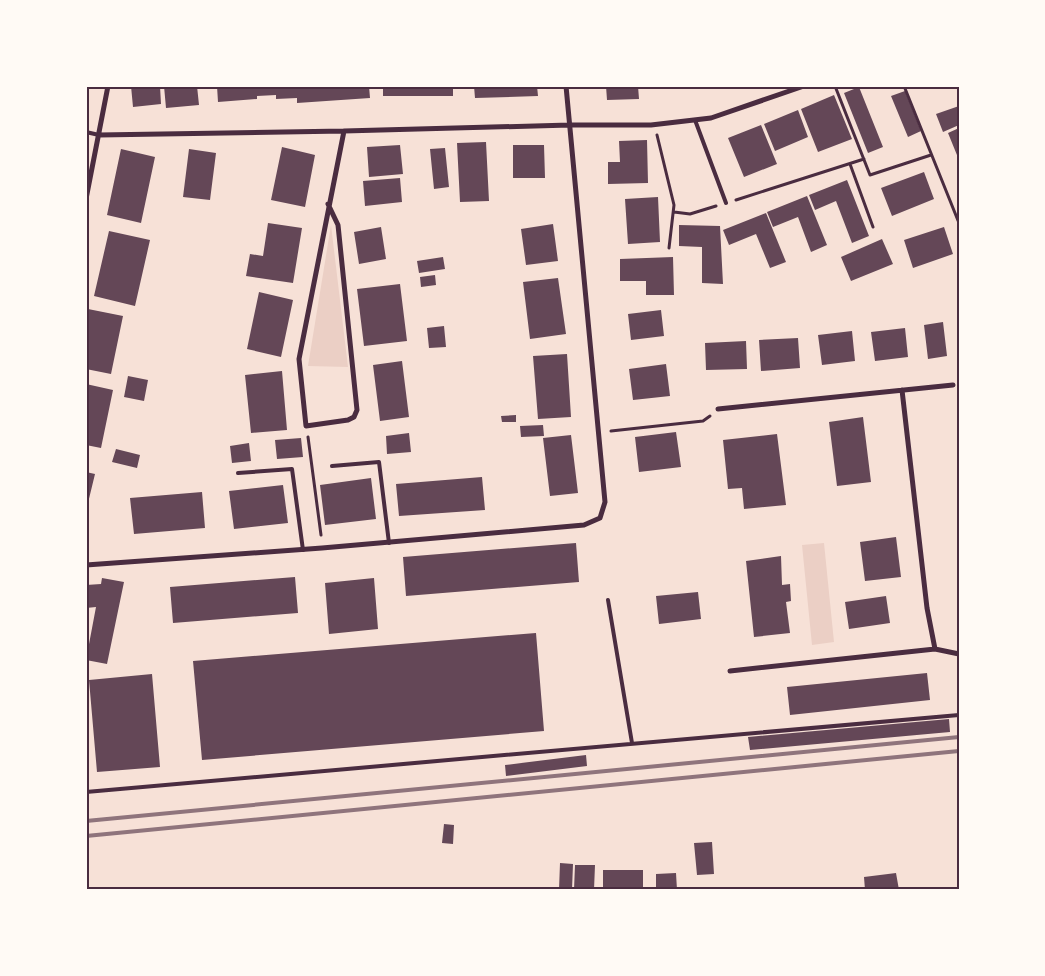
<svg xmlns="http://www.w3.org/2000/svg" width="1045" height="976" font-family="'Work Sans',sans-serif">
  <rect width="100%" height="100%" fill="#f7e1d7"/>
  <path fill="#ebcfc5" d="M331 225 348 367 308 366Z
    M824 543 834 642 812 645 802 545Z"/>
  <path fill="#644757" d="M131 86H160L161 104 133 107Z
    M164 86H197L199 105 166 108Z
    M217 86H369L370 98 297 103V98L276 99V95L257 96V99L218 102Z
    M383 86H453V96H383Z
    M474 86H537L538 96 475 98Z
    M606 86H638L639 99 607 100Z
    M859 87 883 147 868 153 844 93Z
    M905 91 921 131 908 137 891 96Z
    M834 95 852 139 818 152 801 109Z
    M959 106V125L943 132 936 114Z
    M798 110 808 137 775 151 764 124Z
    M761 125 777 164 744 177 728 138Z
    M959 128V160L948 133Z
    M647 140 648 183 608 184V162H620L619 141Z
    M486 142 489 201 460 202 457 143Z
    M400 145 403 174 369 177 367 147Z
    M513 145H544L545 178H513Z
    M282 147 315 155 305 207 271 200Z
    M445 148 449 187 434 189 430 149Z
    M121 149 155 157 141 223 107 215Z
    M189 149 216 153 210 200 183 197Z
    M924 172 934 199 892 216 881 188Z
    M400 178 402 202 365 206 363 181Z
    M847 180 869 236 852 243 836 201 815 210 809 195Z
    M807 196 827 245 811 252 798 217 773 227 767 212Z
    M658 197 660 242 628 244 625 199Z
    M766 213 786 262 770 268 756 234 729 245 723 230Z
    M268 223 302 228 293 283 246 276 250 254 263 256Z
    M553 224 558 261 526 265 521 229Z
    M679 225 720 226 723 284 702 283V247L679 246Z
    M381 227 386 259 359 264 354 232Z
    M944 227 953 254 913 268 904 240Z
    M109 231 150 240 135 306 94 296Z
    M882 239 893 264 851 281 841 257Z
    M443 257 445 269 419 273 417 261Z
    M673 257 674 295H646V281H620V259Z
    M435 275 436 285 421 287 420 277Z
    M558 278 566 334 530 339 523 282Z
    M400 284 407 341 364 346 357 289Z
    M259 292 293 300 281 357 247 349Z
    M88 309 123 316 111 374 86 369Z
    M661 310 664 336 631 340 628 314Z
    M943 322 947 356 928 359 924 325Z
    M444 326 446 347 429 348 427 328Z
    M905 328 908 357 875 361 871 332Z
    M852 331 855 361 822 365 818 335Z
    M798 338 800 368 761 371 759 340Z
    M746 341 747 369 706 370 705 343Z
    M567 354 571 417 538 419 533 356Z
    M402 361 409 417 380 421 373 365Z
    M666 364 670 396 633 400 629 369Z
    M282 371 287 430 251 433 245 375Z
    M128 376 148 380 144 401 124 397Z
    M86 384 113 390 101 448 86 445Z
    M516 415V422H502L501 416Z
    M863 417 871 482 837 486 829 422Z
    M543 425 544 436 521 437 520 426Z
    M676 432 681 467 639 472 635 437Z
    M409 433 411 452 387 454 386 436Z
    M777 434 786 505 744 509 742 488 728 489 723 440Z
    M571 435 578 493 550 496 543 438Z
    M301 438 303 457 277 459 275 440Z
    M249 443 251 461 232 463 230 446Z
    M116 449 140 455 137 468 112 462Z
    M86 472 95 474 87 507H86Z
    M482 477 485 510 399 516 396 484Z
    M371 478 376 519 325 525 320 485Z
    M283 485 288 523 234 529 229 491Z
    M202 492 205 528 134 534 130 498Z
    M896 537 901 577 865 581 860 542Z
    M576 543 579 582 406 596 403 557Z
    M781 556 782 585 790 584 791 601 786 602 790 633 754 637 746 561Z
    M295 577 298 613 173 623 170 587Z
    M102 578 124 582 107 664 86 660 96 607 86 608V585L101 584Z
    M374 578 378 629 329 634 325 583Z
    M698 592 701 619 659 624 656 596Z
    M886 596 890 623 849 629 845 602Z
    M536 633 544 731 202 760 193 661Z
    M927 673 930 700 790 715 787 687Z
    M152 674 160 767 97 772 89 680Z
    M949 719 950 732 750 750 748 737Z
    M586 755 587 766 506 776 505 765Z
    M444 824 454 825 453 844 442 843Z
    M712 842 714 874 697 875 694 843Z
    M560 863 573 864 572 890H559Z
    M575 865H595L594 890H574Z
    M603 870H643V890H603Z
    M676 873 677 890H656V874Z
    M896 873 899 890H865L864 877Z"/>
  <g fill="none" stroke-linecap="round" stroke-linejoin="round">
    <path stroke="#4a2c40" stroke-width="3" d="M835 86 870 175 931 155
      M904 86 959 223
      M657 135 674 205 669 248
      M850 164 873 227
      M736 200 864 159
      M674 212 690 214 716 206
      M611 431 703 421 710 416
      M308 437 321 535"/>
    <path stroke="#4a2c40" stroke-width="4" d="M695 120 726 203
      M86 132 99 135
      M332 466 379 462 389 543
      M238 473 292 469 303 550
      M608 600 632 743
      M86 792 959 715"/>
    <path stroke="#4a2c40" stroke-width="5" d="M99 135 344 131 570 125H651L711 118 804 86
      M86 199 108 86
      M328 204 338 225 357 410 354 417 348 420 306 426 299 359 344 131
      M902 390 927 608 935 649
      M718 409 953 385
      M86 565 322 548 584 525 600 518 605 502 566 86
      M730 671 935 649 959 654"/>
    <path stroke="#8f747c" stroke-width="4" d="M86 821 959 737
      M86 836 959 751"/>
  </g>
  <rect width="1045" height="976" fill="none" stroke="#fffaf5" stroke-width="175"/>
  <rect x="88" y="88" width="870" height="800" fill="none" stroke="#4a2c40" stroke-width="2"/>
</svg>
